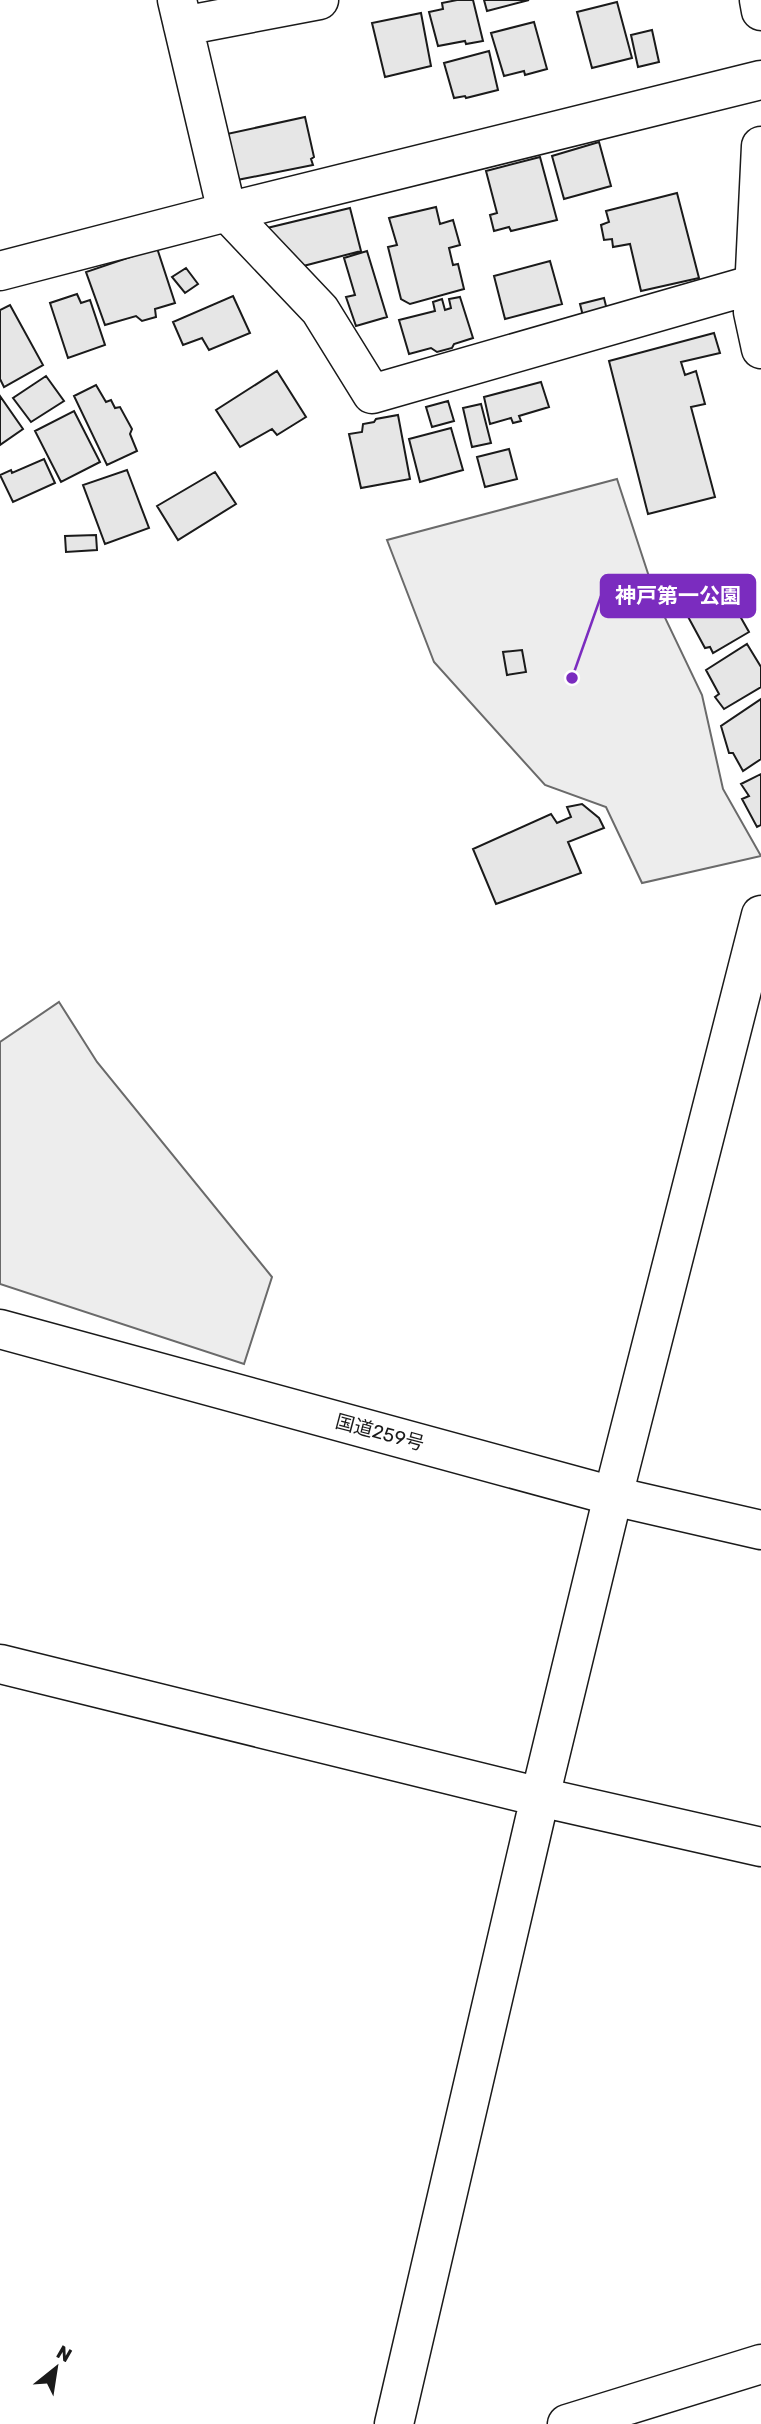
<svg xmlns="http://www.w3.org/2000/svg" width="761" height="2424" font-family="Rubik,'Noto Sans JP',sans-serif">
  <rect width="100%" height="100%" fill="#fff"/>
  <path fill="#ededed" stroke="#6a6a6a" stroke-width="2" d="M617 479 657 601 702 695 723 789 761 856 642 883 606 807 545 785 434 662 387 540Z
    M59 1002 97 1062 272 1277 244 1364 0 1284V1042Z"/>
  <path fill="#e6e6e6" stroke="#1a1a1a" stroke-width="2" d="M457 0H473L483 41 466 44 465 41 438 46 429 12 443 9 442 3Z
    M484 0H529L487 11Z
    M617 2 632 58 592 68 577 12Z
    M421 13 431 66 385 77 372 23Z
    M534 22 547 69 525 75 524 71 504 76 491 33Z
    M652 30 659 62 638 67 631 35Z
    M489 51 498 90 466 98 465 96 454 98 444 63Z
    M305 117 314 157 311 159 313 165 237 180 227 134Z
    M599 142 611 186 564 199 552 156Z
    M540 157 557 220 511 231 509 227 494 231 490 215 497 213 486 171Z
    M677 193 699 278 641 291 630 244 613 247 612 239 604 240 601 225 609 222 606 211Z
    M436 207 440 224 453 220 460 245 449 248 453 265 458 264 464 289 410 304 401 299 388 247 397 245 389 218Z
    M350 208 361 251 284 271 263 229Z
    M157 248 175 303 155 309 156 317 142 321 136 316 105 325 86 272Z
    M367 251 387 317 356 326 346 297 355 295 344 258Z
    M550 261 562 304 505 319 494 276Z
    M186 268 198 284 185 293 172 277Z
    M77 294 81 303 90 300 105 345 68 358 50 303Z
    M233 296 250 333 209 350 202 338 183 345 173 322Z
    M460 297 473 338 454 344 452 348 437 352 431 348 409 354 399 320 435 311 433 302 442 299 445 310 451 308 449 299Z
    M604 298 609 318 585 324 580 304Z
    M10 305 43 365 4 387 0 379V310Z
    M714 333 720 353 681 362 685 375 696 371 705 404 691 407 715 497 648 514 609 361Z
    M277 371 306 417 277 435 272 429 240 447 216 410Z
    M46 376 64 401 31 422 13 398Z
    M541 382 549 407 519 416 521 421 513 423 511 418 490 424 484 397Z
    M96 385 106 402 111 400 115 408 120 407 132 429 130 434 137 451 107 465 74 396Z
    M0 396 23 429 0 445Z
    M448 401 454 421 432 427 426 407Z
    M481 404 491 443 472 447 463 408Z
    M74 411 100 462 61 482 35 431Z
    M398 415 410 479 361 488 349 434 362 432 363 424 374 422 376 419Z
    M451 428 463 470 420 482 409 439Z
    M509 449 517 479 485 487 477 457Z
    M44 459 55 483 13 502 0 475 11 470 12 473Z
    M127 470 149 528 105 544 83 485Z
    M215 472 236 504 178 540 157 506Z
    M96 535 97 550 66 552 65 536Z
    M731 582 739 599 732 602 749 632 713 653 710 647 705 648 686 613 695 609 692 603Z
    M747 644 761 667V687L724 709 715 697 719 694 706 670Z
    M522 650 526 672 507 675 503 652Z
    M761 699V759L743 771 733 753H729L721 726Z
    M761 774V825L757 827 742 799 749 796 741 784Z
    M582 804 599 818 604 828 568 842 581 873 496 904 473 849 551 814 557 823 571 817 567 807Z"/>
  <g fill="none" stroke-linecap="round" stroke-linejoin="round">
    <defs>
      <path id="minor" d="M177 0 227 212 320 310 372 394 755 284
        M759 0 761 11
        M183 26 319 0
        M761 146 753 312 761 349
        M0 271 227 212 761 80
        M0 1664 540 1797 761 1847
        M394 2424 540 1797 613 1496 761 915
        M567 2424 761 2364"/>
      <path id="highway" d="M0 1329 613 1496 761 1530"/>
    </defs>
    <use href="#minor" stroke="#1a1a1a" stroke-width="41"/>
    <use href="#highway" stroke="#1a1a1a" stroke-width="41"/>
    <use href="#minor" stroke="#fff" stroke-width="38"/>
    <use href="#highway" stroke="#fff" stroke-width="38"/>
  </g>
  <g text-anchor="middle" stroke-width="5" stroke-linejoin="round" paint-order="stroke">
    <g font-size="19" fill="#1a1a1a" stroke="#fff">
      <text transform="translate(380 1432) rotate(15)" y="7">国道259号</text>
    </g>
  </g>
  <path fill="none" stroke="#7b2cbf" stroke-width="2.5" d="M572 678L601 596"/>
  <circle fill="#7b2cbf" stroke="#fff" stroke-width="2.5" cx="572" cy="678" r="7"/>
  <rect fill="#7b2cbf" stroke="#7b2cbf" stroke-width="2.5" x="601" y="575" width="154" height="42" rx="7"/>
  <g font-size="21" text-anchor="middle" font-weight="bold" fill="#fff">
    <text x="678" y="603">神戸第一公園</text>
  </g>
  <g transform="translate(56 2368) rotate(30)" stroke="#ffffff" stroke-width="5" paint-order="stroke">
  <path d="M0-5L12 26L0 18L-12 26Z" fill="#1a1a1a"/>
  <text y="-10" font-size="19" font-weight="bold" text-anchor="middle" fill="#1a1a1a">N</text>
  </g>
</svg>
